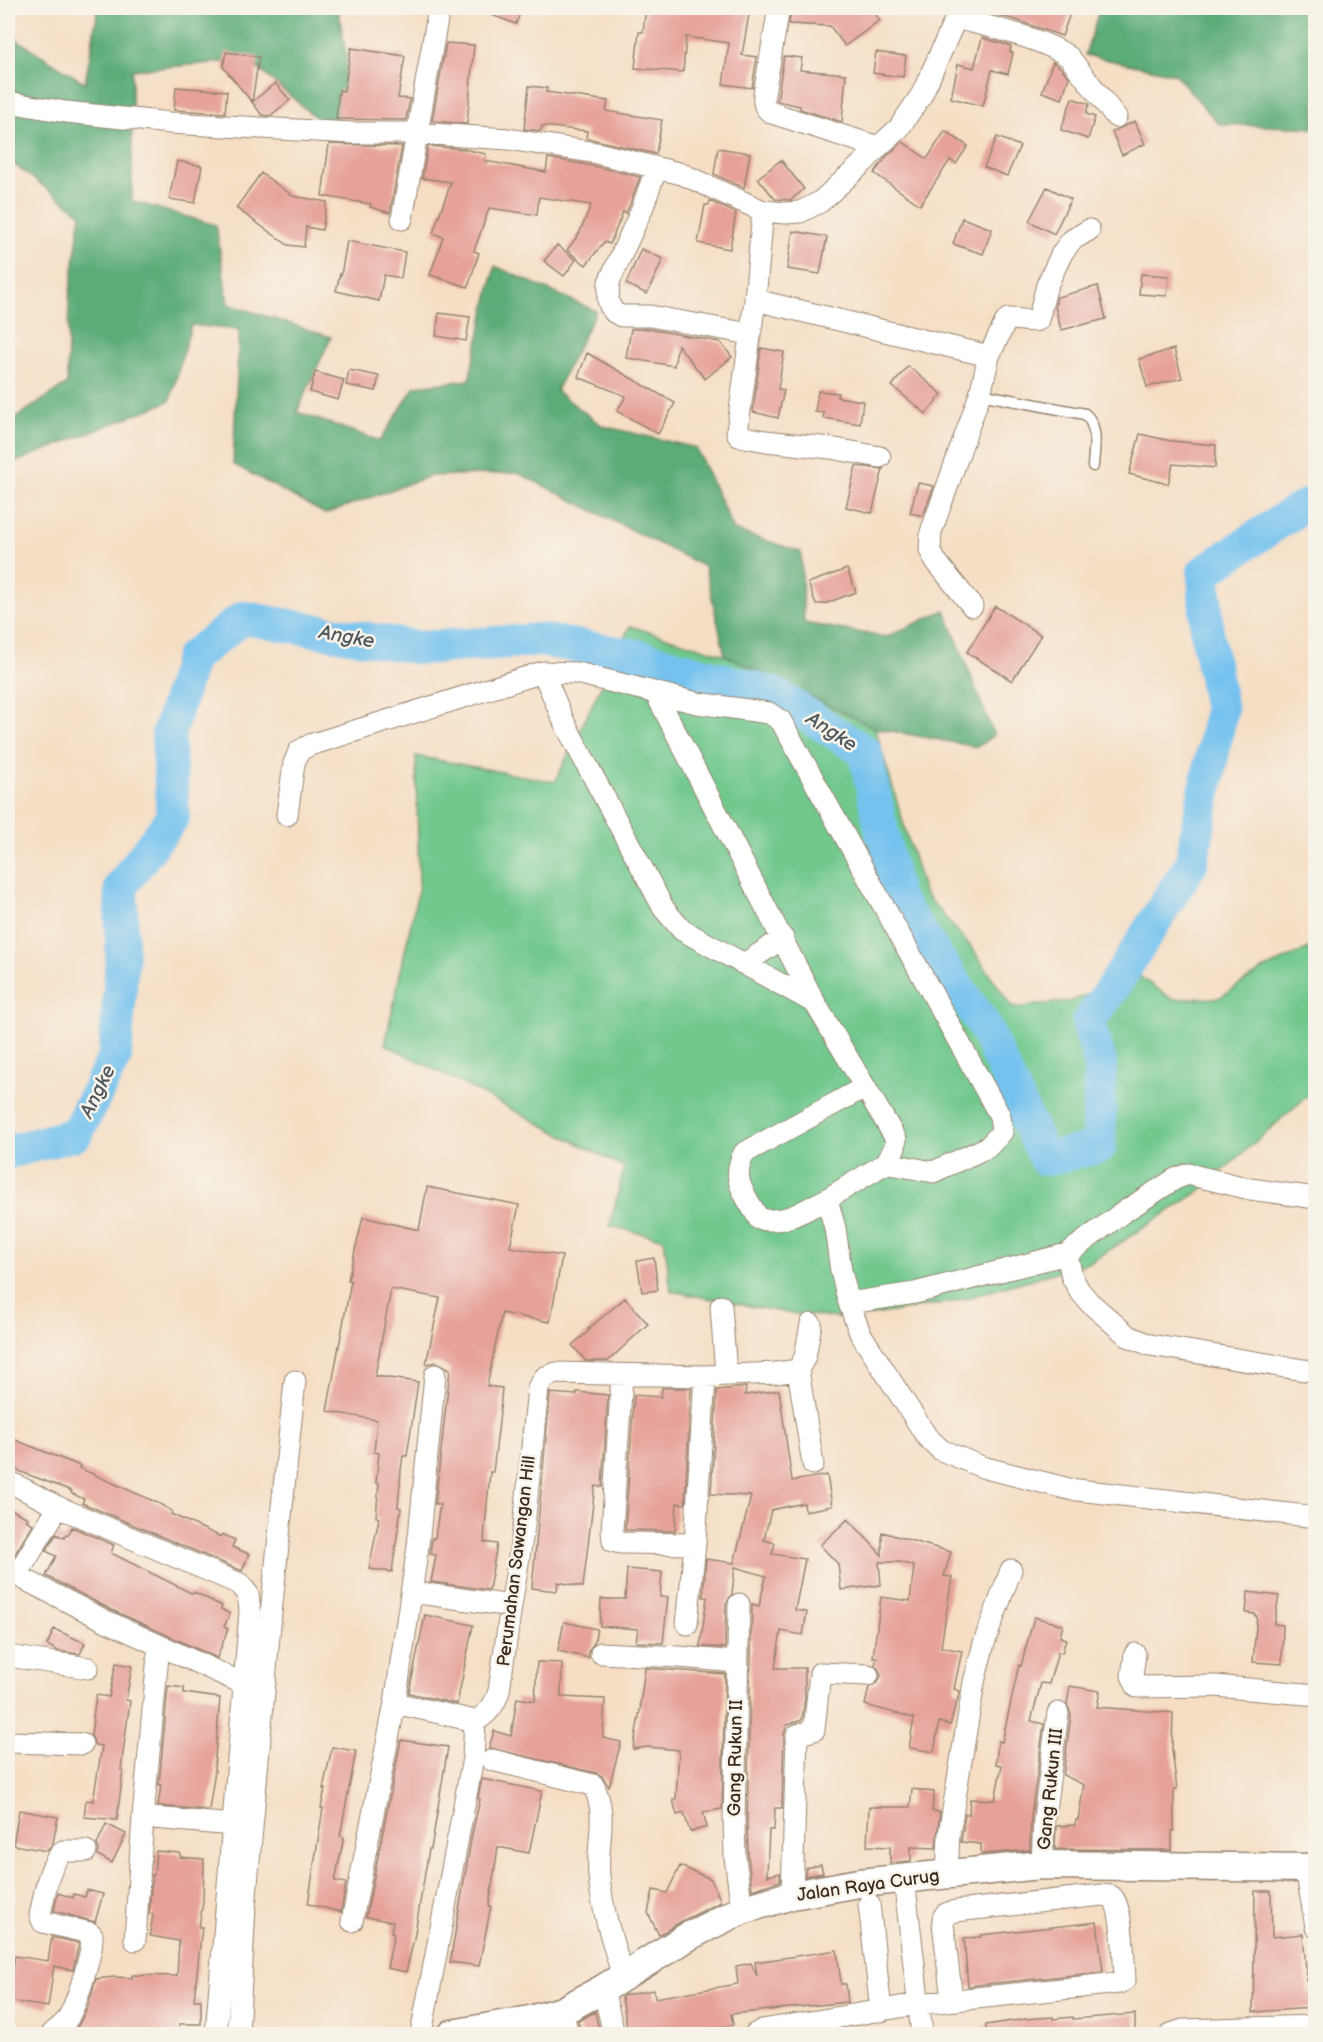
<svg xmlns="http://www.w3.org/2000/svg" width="1323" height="2042" font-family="'Balsamiq Sans',sans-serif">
  <rect width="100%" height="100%" fill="#f7f3e8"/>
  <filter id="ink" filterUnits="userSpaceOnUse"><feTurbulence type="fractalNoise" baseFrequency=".0167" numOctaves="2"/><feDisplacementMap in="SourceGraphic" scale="12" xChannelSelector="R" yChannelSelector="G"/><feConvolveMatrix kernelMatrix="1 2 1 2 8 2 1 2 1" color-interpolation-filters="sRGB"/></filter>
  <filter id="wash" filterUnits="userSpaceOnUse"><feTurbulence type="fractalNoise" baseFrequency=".008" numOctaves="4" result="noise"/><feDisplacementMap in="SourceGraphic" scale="24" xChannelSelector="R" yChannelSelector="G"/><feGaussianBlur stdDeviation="1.35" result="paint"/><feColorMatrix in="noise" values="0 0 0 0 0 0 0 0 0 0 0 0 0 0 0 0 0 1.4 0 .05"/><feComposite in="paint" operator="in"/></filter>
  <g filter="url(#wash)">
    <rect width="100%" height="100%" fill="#f5dec4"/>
    <path fill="#70c88d" stroke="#567956" stroke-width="1.5" d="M630 626 725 655 875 728 924 893 971 947 1013 1008 1072 1001 1136 974 1172 999 1219 998 1261 971 1315 945V1089L1200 1191 1091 1262 956 1301 849 1319 787 1313 671 1291 664 1239 610 1226 624 1167 385 1044 419 886 416 756 555 782Z"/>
    <path fill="#5cac78" stroke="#4c6b4b" stroke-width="1.5" d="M95 8H338L347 61 335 134 248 60 132 70V201L216 225 228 304 331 337 297 412 380 441 415 386 469 380 495 266 596 311 556 391 603 426 696 448 734 530 801 552 804 623 886 637 945 610 994 735 977 747 875 728 725 655 705 567 518 473 430 476 325 514 233 464 239 330 191 325 170 401 8 465V423L67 384 69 298 81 214 8 160V150L15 115 8 113V34L85 83 97 15Z
      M1100 8H1315V128L1219 124 1175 74 1085 55Z"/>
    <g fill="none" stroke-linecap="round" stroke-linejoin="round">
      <path stroke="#74c2ef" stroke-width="34" d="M8 1152 76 1134 115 1056 122 958 121 886 173 817 168 735 192 657 243 618 420 648 540 640 637 656 775 694 865 752 896 898 983 1024 1045 1159 1099 1147 1100 1062 1088 1022 1117 981 1191 864 1221 710 1207 633 1204 572 1297 510 1316 502"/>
    </g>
    <g id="blocks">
      <path fill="#e6a29a" d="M476 8H522L516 24 475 9Z
        M646 8H750L742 55 757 57 752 88 723 84 729 43 686 37 683 72 635 68 639 32H643Z
        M791 8H871L880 20 845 46 830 26 789 24Z
        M987 8H1072L1062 36 1016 20 989 13Z
        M982 38 1011 46 1010 52 1013 53 1008 74 992 70 983 106 951 98 958 64 974 68Z
        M446 43 474 45 467 124 432 121Z
        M351 48 405 56 398 98 410 99 406 120 336 119 339 90 344 91Z
        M226 52 259 57 252 102 223 67Z
        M876 52 906 56 903 77 873 73Z
        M784 56 802 58 800 70 846 74 842 122 800 109V106L777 101Z
        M1053 62 1060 67 1069 77 1062 99 1042 92Z
        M275 83 290 100 270 116 262 115 252 102Z
        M529 86 547 88 546 92 608 101 606 111 662 120 656 154 586 138 587 131 542 126 541 131 524 129Z
        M176 87 227 91 225 113 174 110Z
        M1072 98 1089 104 1086 114 1095 117 1088 139 1061 130Z
        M1135 121 1145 144 1122 155 1112 132Z
        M945 131 968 146 956 164 950 160 920 205 874 173 887 156 903 142 927 159Z
        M997 137 1020 146 1007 176 984 167Z
        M329 144 402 146 390 213 370 207 371 204 322 196Z
        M428 146 464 149 486 154 485 161 546 172 548 158 594 166 640 177 630 204 626 213 623 212 610 244 604 242 586 265 567 250 579 234 591 205 539 197 537 215 489 208 474 251 479 253 468 287 430 275 443 237 433 233 451 182 422 178Z
        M718 148 750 153 744 188 714 174Z
        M781 160 804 189 791 200 775 199 758 178Z
        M177 161 202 166 195 203 169 199Z
        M261 173 293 196 327 202 322 230 306 227 304 247 288 245 236 208Z
        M1047 187 1071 199 1054 234 1029 221Z
        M710 201 736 213 730 249 698 243 705 205H709Z
        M962 218 992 229 983 254 953 244Z
        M793 231 827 237 820 274 787 269Z
        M347 241 405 252 401 278 384 275 379 301 336 291 340 274 341 275Z
        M557 245 576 260 564 276 544 261Z
        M641 249 663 259 647 294 626 284Z
        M1141 274 1169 276 1167 296 1139 294Z
        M1098 286 1106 319 1061 330 1055 306 1057 297Z
        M439 313 470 317 466 341 436 336Z
        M631 329H649L720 342 732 357 705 379 678 345 674 366 626 358Z
        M761 348 784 352 778 389 784 390 778 418 753 412Z
        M1174 349 1182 378 1147 387 1139 359Z
        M587 353 675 403 658 434 617 411 626 396 578 377Z
        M908 366 942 394 926 414 892 386Z
        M349 370 379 376 376 391 346 385Z
        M315 372 344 380 338 400 310 392Z
        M818 391 838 393 837 397 863 401 860 424 823 418 824 413 815 412Z
        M1140 434 1171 441 1216 445 1215 468 1173 464 1168 484 1129 474Z
        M856 466 883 469 872 513 846 507Z
        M918 483 934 486 923 516 910 513Z
        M847 569 856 592 824 604H816L808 583Z
        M995 606 1041 635 1012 681 967 652Z
        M427 1187 519 1205 510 1247 562 1256 550 1322 502 1313 487 1386 502 1388 499 1422 493 1472H490L485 1526 484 1542 497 1544 489 1590 431 1582 436 1555 430 1554 432 1538H435L440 1504H435L450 1369 437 1362 426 1364 440 1298 391 1289 375 1376 418 1382 407 1456H403L401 1470 398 1507 401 1508 392 1572 369 1569 379 1518 376 1517 379 1483H376L379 1453 374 1452 377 1420 327 1411 351 1281 348 1280 363 1217 419 1230Z
        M654 1258 658 1290 642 1292 637 1261Z
        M625 1298 648 1324 608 1361H586L572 1345 590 1330 588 1329Z
        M746 1387 745 1395 779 1390 792 1481 827 1475 832 1506 805 1511 804 1503 771 1510 764 1540 775 1543 772 1554 805 1559 795 1610 807 1612 803 1635 781 1631 775 1668H805V1697L802 1720 787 1725 784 1734 782 1808H775L774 1830H769L767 1876 780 1873V1881L752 1890 748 1856 747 1821 752 1604 759 1606 766 1576 735 1567 732 1594 726 1604 725 1648 700 1646 707 1597H703L706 1559 734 1563 751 1496 711 1494 717 1390Z
        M662 1388H691L685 1504 677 1503 675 1531 625 1530 634 1395 661 1397Z
        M577 1392 608 1395 602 1487 595 1486 583 1587 558 1582 557 1591 532 1588 550 1393 576 1395Z
        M8 1437 80 1466 79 1468 158 1503 172 1511 171 1514 221 1537 222 1534 235 1540 232 1547 249 1554 242 1571 82 1503 84 1499 71 1493 72 1491 8 1467Z
        M8 1508 28 1518 26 1520 33 1524 12 1559 8 1558Z
        M848 1519 882 1555V1532L951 1552 944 1576 952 1577 941 1647 962 1651 954 1689 960 1691 950 1725 939 1722 934 1752 909 1748 914 1718 865 1705 869 1687 878 1682 881 1676 879 1670 875 1665 877 1657H873L881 1597 910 1601 914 1566 900 1562H879L881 1585 841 1590 838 1564 820 1545Z
        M72 1527 114 1545 111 1553 193 1594 194 1592 222 1606 221 1609 230 1614 224 1627 228 1629 217 1658 112 1610 46 1576 56 1556 46 1551 56 1534 64 1538 66 1534 68 1535Z
        M627 1569 662 1572 660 1597H668L663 1643 636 1642 638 1629 600 1626 601 1599H625Z
        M1248 1592 1279 1596 1274 1624 1283 1625 1282 1664 1253 1662 1257 1616H1255V1614L1246 1613Z
        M425 1615 473 1625 457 1704 409 1693Z
        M1034 1617 1063 1625 1060 1637 1066 1639 1062 1653 1058 1652 1049 1684 1041 1683 1031 1721 1044 1724 1031 1816 1030 1850 981 1854V1844L961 1842 965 1814H969L970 1799 995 1800 1002 1765 996 1764 998 1741 1002 1742 1019 1665 1021 1666Z
        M564 1622 597 1629 594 1643 588 1652 589 1658 558 1651Z
        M54 1629 85 1643 80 1654 58 1651 47 1645Z
        M537 1662 562 1663 561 1697 605 1699 603 1738 621 1742 609 1787 602 1776 596 1773 489 1748 494 1731 511 1736 517 1698 535 1701Z
        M116 1663 132 1666 126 1700 130 1701 123 1753 121 1770H123L117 1820 84 1817 86 1800 93 1801 102 1746 95 1745 91 1735 96 1695 109 1697Z
        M645 1668 725 1674 722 1809 703 1812 707 1827 690 1832 684 1813 677 1815 673 1800 676 1799 679 1750 648 1747 633 1749 641 1705H640Z
        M168 1686 184 1688V1693L220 1698 214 1770H215L209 1810 158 1806 161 1785H159Z
        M1070 1686 1100 1691 1097 1707 1173 1713 1172 1750 1177 1789H1174V1831H1172V1850L1055 1849 1056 1826 1075 1825 1076 1820H1078L1084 1785 1063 1775 1071 1715 1067 1704Z
        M401 1740 448 1747 431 1849H429L414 1939 406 1972 387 1968 394 1934 391 1933 393 1922 366 1917Z
        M332 1747 356 1751 340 1836 344 1837 335 1881 346 1883 341 1912 308 1904 323 1808H321L325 1789H323Z
        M482 1779 542 1791 529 1853 498 1847 489 1906H491L479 1966 450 1962 472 1834 480 1799 478 1798Z
        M912 1789 934 1792 932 1811 940 1812 936 1848 911 1847V1861L890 1863V1847L867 1846 869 1807H910Z
        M19 1810 58 1817 53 1843 47 1851 13 1845Z
        M106 1824 126 1834 112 1863 98 1855 99 1850 97 1844Z
        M156 1851 180 1853V1857L204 1859 203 1902 199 1927H202L194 2000H201V2024H179V2034H74L88 2006 96 1979 114 1977 132 1978V1975L177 1976 179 1941 150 1936 153 1914H149L152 1875H154Z
        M821 1865 823 1873 805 1876 806 1868Z
        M680 1866 711 1879 721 1902 682 1921 659 1935 648 1913 653 1890 667 1893Z
        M87 1890 103 1894 95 1922 54 1911 58 1893 73 1898 74 1894 85 1897Z
        M1255 1891H1271L1272 1937 1303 1934 1308 1993H1312L1313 2008 1253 2012Z
        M1097 1922 1103 1972 968 1986 964 1938 981 1937V1935Z
        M52 1937 79 1943 73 1970 54 1966 48 2007 8 2001 15 1956 48 1961Z
        M837 1950 841 1984H846L848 2002 731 2014 733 2025 694 2032V2034H628L622 1997 625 1995 654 1990 655 1998 738 1984 736 1966 751 1963 757 1976 755 1962Z
        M595 2012 600 2034H581L578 2021Z
        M1135 2014V2031H1115V2034H986V2025L1025 2019 1053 2017V2019L1073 2017V2019Z"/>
    </g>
  </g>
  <g filter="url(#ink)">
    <use href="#blocks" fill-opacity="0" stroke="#988471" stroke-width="1.5"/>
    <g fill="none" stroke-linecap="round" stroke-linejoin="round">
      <defs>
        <path id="lane" d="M980 394 1085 414C1099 427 1094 448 1093 466"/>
        <path id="street" d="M779 8 764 94C763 104 764 108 772 113L878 147
          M956 18C989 27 1043 38 1069 57L1116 117
          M8 102 66 112 170 123 352 133H417L508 139 597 153 682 174 763 211 785 213 800 212 820 202 864 162 878 147 899 128 922 94 956 18 957 8
          M656 169 642 209 609 282 608 300 610 306 614 312 621 316H650L750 334
          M763 211 755 300 737 432 739 436 766 441 830 448 880 457
          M402 219 439 8
          M755 300 989 356
          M972 606 935 560 930 550 931 532 980 394 989 356 1005 323 1008 319C1018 318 1029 323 1038 320L1047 285 1062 253 1072 240 1089 230
          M656 694 815 1003 896 1139 895 1147 886 1163 827 1199 835 1228 841 1271 849 1303 860 1333 927 1437 941 1450 982 1467 1069 1489 1316 1517
          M287 815 294 763 299 751 310 745 543 672
          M744 964 783 938
          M815 1003 682 930 664 909 564 722 543 672 577 673 697 703 769 713 781 721 1000 1116 1002 1132 988 1147 933 1172 886 1163
          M827 1199C802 1211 788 1224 759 1219 745 1194 730 1181 744 1153L865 1087
          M1067 1254 1072 1277 1079 1290 1089 1302 1128 1336 1150 1345 1316 1372
          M849 1303 915 1293 1067 1254 1122 1213 1175 1179 1188 1174 1250 1189 1316 1198
          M721 1306 726 1375
          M798 1370 813 1464
          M622 1375 612 1531 613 1541 621 1543 695 1544
          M8 1481 58 1507 240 1584 248 1594 250 1611 216 2034
          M8 1571 106 1621 244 1684
          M17 1575 58 1507
          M412 1592 511 1606
          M739 1604 734 1821 735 1857 742 1910
          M687 1624 695 1544 705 1376
          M601 1653 679 1657 737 1662
          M1135 1654 1132 1676 1137 1687 1215 1686 1316 1695
          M8 1656 88 1668
          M395 1703 475 1721
          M8 1742 82 1744
          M492 1760 593 1785C609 1814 596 1845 599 1876 602 1910 613 1944 623 1976
          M143 1817 233 1825
          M1042 1865 1044 1818 1058 1713
          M1306 1868 1316 1927
          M947 1874 949 1834 974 1682 984 1643 1011 1570
          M904 1878 922 2034
          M792 1895 797 1735 814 1730 820 1673 868 1675
          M869 1904 881 2011
          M352 1921 395 1703 418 1546 435 1375
          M135 1940 143 1817 159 1645
          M603 1989 614 2034
          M562 2011 568 2034
          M52 2034C56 2030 62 2026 66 2021 76 2007 93 1952 92 1935L90 1933 43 1922 40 1915C45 1894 47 1868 63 1851H86
          M238 2034 245 1907 271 1613 295 1381
          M421 2034 473 1758 475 1721C488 1714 495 1705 499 1691L511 1606 524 1526 538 1388 545 1377 556 1373 705 1376 776 1373 798 1370 805 1357 811 1324
          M755 2034 762 2030 918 2004 1119 1983 1125 1980C1124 1965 1123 1903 1111 1896 1110 1896 1102 1895 1102 1895L956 1911C947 1913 942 1913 943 1923L952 2000
          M1171 2034 1183 2030 1316 2026"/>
        <path id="secondary" d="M452 2034 530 2020 562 2011 603 1989 689 1936 721 1920 742 1910 792 1895 859 1883 1042 1865 1316 1868"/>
      </defs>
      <use href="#lane" stroke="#988471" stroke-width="13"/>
      <use href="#street" stroke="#988471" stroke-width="23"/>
      <use href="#secondary" stroke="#988471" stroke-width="31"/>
      <use href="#lane" stroke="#fff" stroke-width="10"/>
      <use href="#street" stroke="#fff" stroke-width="21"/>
      <use href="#secondary" stroke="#fff" stroke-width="28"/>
    </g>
  </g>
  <g text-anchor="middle" stroke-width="5" stroke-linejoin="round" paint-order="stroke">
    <g font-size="18" fill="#3b2a1e" stroke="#f7f3e8">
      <text transform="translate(516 1561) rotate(-83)" y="6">Perumahan Sawangan Hill</text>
      <text transform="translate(735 1758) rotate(-89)" y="6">Gang Rukun II</text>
      <text transform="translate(1050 1789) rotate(-84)" y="6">Gang Rukun III</text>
      <text transform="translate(868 1885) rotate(-8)" y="6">Jalan Raya Curug</text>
    </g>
    <g font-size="20" font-style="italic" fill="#4c585d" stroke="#f7f3e8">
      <text transform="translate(347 636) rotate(10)" y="7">Angke</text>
      <text transform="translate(832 731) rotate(33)" y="7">Angke</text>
      <text transform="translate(97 1091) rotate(-64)" y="7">Angke</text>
    </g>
  </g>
  <rect width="1323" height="2042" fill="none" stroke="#f7f3e8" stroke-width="30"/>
</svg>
